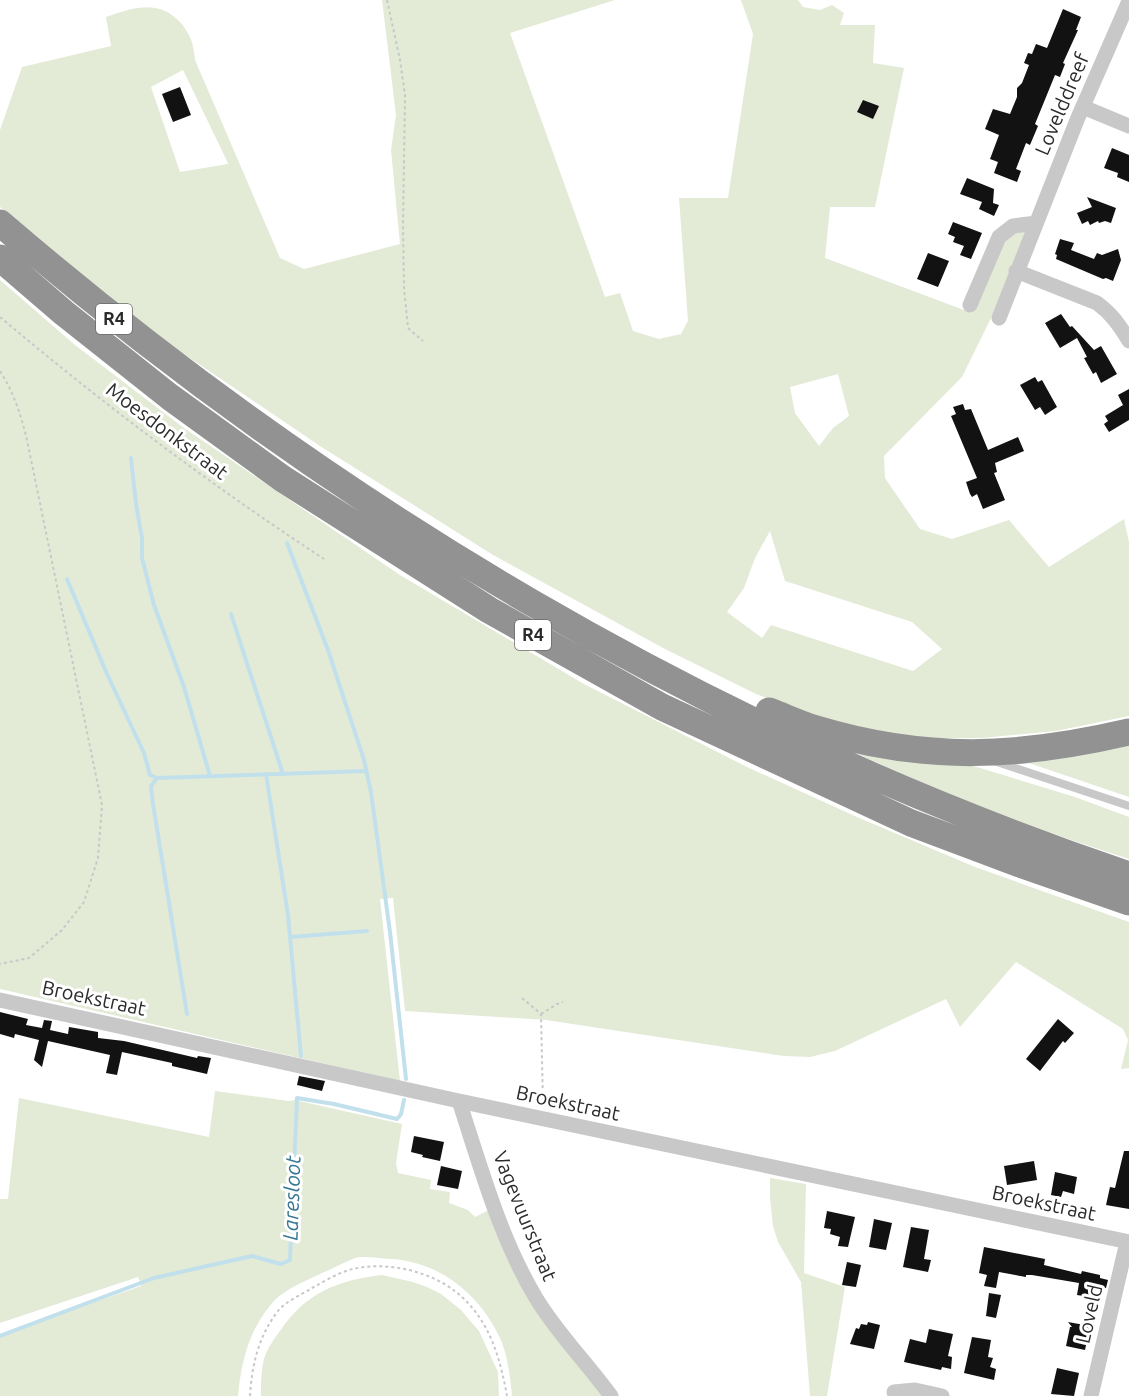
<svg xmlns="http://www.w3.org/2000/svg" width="1129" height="1396" font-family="Ubuntu,sans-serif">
  <rect width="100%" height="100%" fill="#fff"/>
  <path fill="#e3ebd7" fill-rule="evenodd" d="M382 0H615L510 33 605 297 620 293 633 331 659 339 681 334 688 321 679 198H728L753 34 741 0H798L803 7 820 10 832 5 844 13 840 25H875L873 63 904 68 875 207H830L825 258 972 313 981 283 1000 242 1014 233 1026 231 994 312 962 377 884 456 885 478 920 529 952 539 1009 520 1049 567 1124 519 1129 542V716L1056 731 982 738H915L879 735 815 716 756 694 663 648 493 555 320 446 134 320 0 207V130L22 67 111 46 106 17C138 6 160 0 182 24 192 39 193 42 195 60L280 258 304 269 400 244 391 150 396 115ZM183 70 228 163V164L180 172 151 87ZM838 374 849 416 833 428 819 446 795 413 790 387ZM770 531 785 581 912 622 942 649 913 671 771 625 762 638 727 612 744 588 755 558Z
    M0 280 75 345 184 428 400 575 584 684 747 767 857 817 975 867 1129 922V1068L1121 1069 1128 1040 1123 1029 1016 962 960 1027 946 999 835 1051 810 1057 784 1056 546 1020 405 1011 393 898 380 899 400 1081 0 989Z
    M1129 741V797L1017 759Z
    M836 744 954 760 1075 797 1129 817V859C1029 828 931 788 836 744Z
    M215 1091 289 1101 295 1100 402 1124 396 1163 398 1173 431 1180 430 1189 450 1192 449 1203 468 1210 475 1217 489 1210 604 1396H512C510 1377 508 1356 500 1338 480 1295 440 1262 392 1259 381 1259 366 1255 355 1258 344 1262 333 1269 322 1273 304 1282 281 1290 269 1307 248 1333 241 1364 238 1396H0V1335L141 1286 138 1277 0 1323V1199H8L19 1098 209 1137Z
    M770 1178 806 1184 804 1273 845 1287 827 1396H810L801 1282 778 1242 773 1226 770 1198Z
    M382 1275 413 1282 427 1287 441 1294 461 1310 479 1331 498 1372 499 1396H261C261 1385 261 1370 264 1359 267 1349 274 1339 280 1331 305 1293 338 1280 382 1275Z"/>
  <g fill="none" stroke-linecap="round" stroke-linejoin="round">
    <path stroke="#c1e0ec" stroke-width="4" d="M131 458 136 504 142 538V558L154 605 184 687 210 776
      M287 543 328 650 364 760 371 792 390 932 406 1079
      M67 579 107 674 144 753 150 775 157 778 366 771
      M231 614 283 774
      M266 774 288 915 301 1056
      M157 778 151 786 153 804 187 1014
      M290 937 367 931
      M0 1336 154 1278 252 1256 281 1264 290 1260 297 1098 334 1104 397 1119 401 1114 404 1100"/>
  </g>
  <path fill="#121212" d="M1063 9 1081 17 1076 30H1078L1063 63 1065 64 1060 77 1055 75 1035 124 1038 126 1030 145 1026 143 1016 169 1021 171 1017 182 994 173 998 162 990 159 999 135 985 129 993 109 1010 114 1017 97V88L1022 83 1029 65 1024 63 1028 53 1032 54 1036 44 1047 48Z
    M180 87 191 115 173 122 162 94Z
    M863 100 879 106 873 119 857 112Z
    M1112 148 1129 155V182L1117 177 1118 173 1104 168Z
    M967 178 994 189 993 203 999 205 994 216 979 209 982 202 960 194Z
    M1087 197 1116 208 1111 223 1105 221 1099 223 1098 221 1090 225 1088 221 1082 224 1077 213 1092 207Z
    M953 222 982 233 971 259 960 255 964 246 953 242 955 237 948 234Z
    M1060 239 1074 243 1071 250 1094 259 1097 253 1102 255 1118 249 1121 260 1113 281 1106 278 1103 279 1056 259 1057 255 1055 254Z
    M928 253 949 261 938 287 917 279Z
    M1061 314 1070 327 1072 326 1094 350 1101 346 1117 374 1101 383 1096 372 1093 374 1084 358 1087 357 1077 338 1060 348 1045 323Z
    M1035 377 1038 382 1042 380 1057 407 1045 415 1040 407 1035 410 1020 385Z
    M1129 389V420L1109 432 1104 424 1108 421 1105 416 1123 405 1118 395Z
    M963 404 965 410 971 409 988 450 1018 437 1024 451 995 463 997 472 994 473 1005 500 983 509 977 494 972 497 970 494 966 482 977 478 951 416 956 414 953 407Z
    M0 1012 28 1019 26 1025 42 1028 44 1020 52 1021 50 1030 68 1034 69 1027 98 1032V1038L124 1041 197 1058 198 1056 211 1058 207 1074 172 1066V1063L122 1052 117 1075 106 1073 110 1055 48 1041 42 1067 34 1060 39 1040 15 1034 14 1038 0 1034Z
    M1058 1019 1074 1033 1065 1043 1063 1041 1040 1071 1026 1059Z
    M299 1076 325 1081 322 1091 297 1085Z
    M414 1136 444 1142 440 1161 422 1157 423 1155 411 1152Z
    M1124 1151H1129V1209L1106 1205 1110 1187 1115 1188Z
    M1034 1161 1037 1180 1007 1185 1004 1166Z
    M441 1166 462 1171 458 1189 437 1185Z
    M1055 1172 1077 1177 1074 1194 1063 1191 1061 1197 1051 1195Z
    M827 1211 855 1217 848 1247 838 1246 840 1237 830 1234 831 1229 824 1228Z
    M874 1219 892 1223 886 1250 869 1247Z
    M911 1227 929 1230 924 1259 931 1260 928 1272 903 1267Z
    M984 1247 1045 1259 1044 1265 1081 1274 1082 1271 1100 1275V1278L1108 1280 1106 1288 1098 1286 1096 1298 1077 1295 1079 1283 1032 1275H1026V1277L999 1272 996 1288 984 1286 987 1275 979 1273Z
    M847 1262 861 1265 856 1287 842 1285Z
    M989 1293 1001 1295 996 1318 986 1316Z
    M868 1322 880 1325 874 1349 850 1344 856 1328 859 1329 861 1324 867 1325Z
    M1068 1322 1090 1326 1085 1350 1066 1346 1070 1327H1072Z
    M929 1329 953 1334 948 1356 952 1357 951 1369 942 1367 941 1370 904 1362 910 1339 926 1343Z
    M972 1337 991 1340 988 1357 993 1358 990 1367 996 1369 994 1380 964 1373Z
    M1057 1368 1079 1373 1074 1396 1051 1394Z"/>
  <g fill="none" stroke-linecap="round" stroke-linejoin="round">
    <path stroke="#c8c8c8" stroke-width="2" stroke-dasharray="3 3" stroke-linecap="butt" d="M387 0 400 60 405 95 403 226 404 288 408 328 423 341
      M0 317C103 404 211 485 324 559
      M0 371C14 393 21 415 27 440L102 805 98 858 84 902 62 930 29 958 0 964
      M522 998 541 1014 543 1105
      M541 1014 557 1004 563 1002
      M250 1396C252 1365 258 1337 278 1311 286 1301 301 1295 312 1288 325 1281 339 1272 353 1269 386 1261 430 1271 456 1292 489 1318 500 1357 507 1396"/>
    <path stroke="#c8c8c8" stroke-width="8" d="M997 762 1129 806"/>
    <path stroke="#c8c8c8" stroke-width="15" d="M1083 107 1129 126
      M1016 271 1097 303C1112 314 1120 326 1129 341
      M970 305 999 237 1013 226 1036 223
      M999 318 1077 120 1129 1
      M0 1000 459 1101 1129 1242
      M459 1101C481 1168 500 1238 536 1298 557 1333 587 1363 611 1396
      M894 1392 915 1390 942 1396
      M1091 1396 1127 1242"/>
    <path stroke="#929292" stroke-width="27" d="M0 223C333 509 712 734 1129 875
      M0 258 64 313 170 397 283 479 489 610 662 707 911 823 1020 864 1129 902
      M769 711C785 717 800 724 816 729 926 762 1018 758 1129 732"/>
  </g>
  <g text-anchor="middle" stroke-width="6" stroke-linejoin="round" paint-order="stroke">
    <g fill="#fff" stroke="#6b6b6b" stroke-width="1.5">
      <rect x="96" y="304" width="36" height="30" rx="4.5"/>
      <rect x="515" y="620" width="36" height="30" rx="4.5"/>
    </g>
    <g font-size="18" font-weight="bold" fill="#2b2b2b">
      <text x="114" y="325">R4</text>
      <text x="533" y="641">R4</text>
    </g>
    <g font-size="20" fill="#2b2b2b" stroke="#fff">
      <text transform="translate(1062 104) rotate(-67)" y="7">Lovelddreef</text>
      <text transform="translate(167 431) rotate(37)" y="7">Moesdonkstraat</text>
      <text transform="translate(94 998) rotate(12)" y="7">Broekstraat</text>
      <text transform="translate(568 1103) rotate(12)" y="7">Broekstraat</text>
      <text transform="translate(1044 1203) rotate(12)" y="7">Broekstraat</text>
      <text transform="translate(525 1216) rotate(68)" y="7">Vagevuurstraat</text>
      <text transform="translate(1089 1314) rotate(-77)" y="7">Loveld</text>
    </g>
    <g font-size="21" font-style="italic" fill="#367691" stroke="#fff">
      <text transform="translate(292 1198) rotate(-88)" y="7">Laresloot</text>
    </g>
  </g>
</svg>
